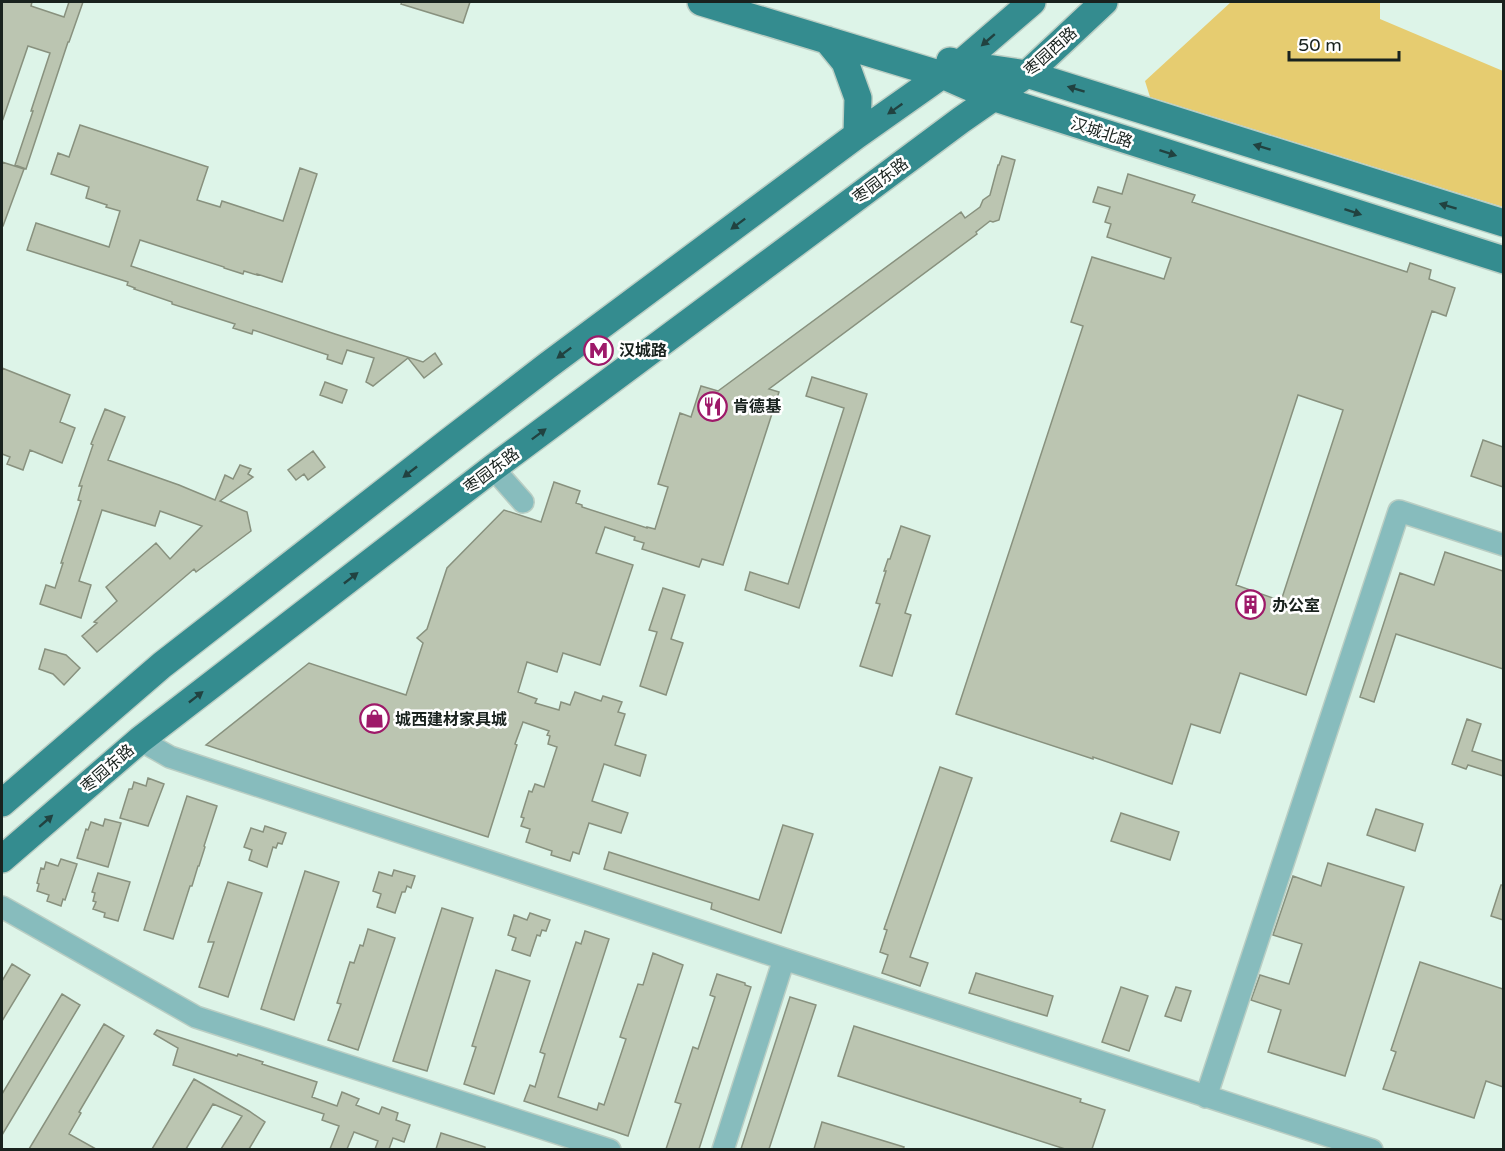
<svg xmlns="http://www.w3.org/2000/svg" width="1505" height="1151" font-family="'Varela Round','Noto Sans SC',sans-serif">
  <rect width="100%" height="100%" fill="#ddf4e8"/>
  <path fill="#e6cc70" d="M1231 2H1380V19L1503 71V207L1150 97 1145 81Z"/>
  <path fill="#bbc5b1" stroke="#88917e" stroke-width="1.5" fill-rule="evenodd" d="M2 2H32L31 6 64 17 69 2H83L69 42H68L26 169 15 165 33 111H31L50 53 28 46 3 119 2 118Z
    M402 2H470L463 23 401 4Z
    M80 125 208 167 197 200 220 207 222 201 283 221 300 168 317 174 282 282 257 274V275L244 271 243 274 224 268V267L140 240 131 266 335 334 423 362 435 353 442 364 424 378 408 358 373 386 366 382 374 358 347 350 342 364 327 359 328 355 253 330 252 334 233 328 235 324 172 304V302L134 289 135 288 127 285 128 282 27 250 36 223 109 247 120 211 106 207 107 205 86 198 89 187 51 174 58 153 69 157Z
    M1002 156 1015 160 999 220 993 222 990 221 976 232 977 234 769 389 779 392 723 565 702 559 699 567 642 549 644 543 634 540 635 537 605 527 596 553 633 565 600 665 563 653 557 672 527 662 518 692 537 699 535 703 559 710 561 702 570 705 575 692 601 701 603 696 622 702 618 712 625 714 615 745 646 755 640 776 604 764 592 801 628 813 621 833 589 823 579 854 573 852 570 861 551 855 552 851 526 842 530 829 521 826 524 818 521 817 529 791 532 792 535 784 544 787 557 747 548 744 550 736 547 735 549 731 523 722 515 744 517 745 488 837 206 745 309 663 406 695 423 643 417 638 427 629 447 568 504 510 541 522 554 482 580 491 576 503 582 505V507L647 528V527L655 529 668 487 658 484 680 413 691 417 701 386 718 391 961 212 965 218 980 207 983 200 990 195 998 165H999Z
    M2 162 24 169 3 226H2Z
    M1128 174 1195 195 1192 202 1407 272 1410 263 1431 270 1429 279 1455 288 1446 316 1432 311 1306 695 1240 673 1220 733 1191 724 1172 784 1093 757V759L956 714 1083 326 1071 322 1092 257 1164 279 1171 258 1107 237 1111 224 1105 222 1110 207 1093 202 1098 187 1122 194ZM1298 395 1343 410 1281 601 1236 585Z
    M2 368 70 395 60 422 75 428 62 463 30 450 23 470 7 464 10 457 2 454Z
    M812 377 867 394 799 608 745 590 750 572 788 584 844 408 806 396Z
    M325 382 347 390 342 403 320 395Z
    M105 409 125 417 108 460 179 485 215 500 225 475 233 479 240 465 251 469 248 474 253 477 220 501 247 512 251 531 196 572 194 569 97 652 82 636 97 623 94 622 117 601 106 587 156 543 170 559 202 526 160 511 155 526 102 510 79 581 91 585 81 618 40 604 46 585 55 588 63 563H61L81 501 78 500 82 486H79L93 445 91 444Z
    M1483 440 1503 447V487L1471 476Z
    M313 451 325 467 308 480 304 474 296 480 288 470Z
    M901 526 930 536 905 613 911 615 892 676 860 666 880 604 876 603 886 571H884L888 559H890Z
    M1445 552 1503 571V669L1396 634 1374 702 1360 697 1400 573 1434 585Z
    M663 588 685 595 671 639 683 643 666 695 640 686 657 632 649 630Z
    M45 649 66 655 80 668 64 685 53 674 39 669Z
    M1467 719 1481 724 1472 751 1503 761V776L1468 765 1466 769 1452 764Z
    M940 767 972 778 910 957 928 963 920 986 882 973 888 955 880 952 887 930 884 929Z
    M148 778 164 784 148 826 120 818 129 789H132L134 782 146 786Z
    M187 796 217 806 204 846 205 847 199 866H198L192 886H190L173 939 144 930Z
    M1376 809 1423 824 1415 851 1367 835Z
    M1121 813 1179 832 1170 860 1111 841Z
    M105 819 121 823 108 867 77 858 86 829 88 830 91 822 103 826Z
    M783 825 813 834 781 933 711 909 712 903 604 869 609 852 759 900Z
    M265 826 286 833 282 844 278 843 276 848 273 847 267 867 249 860 252 850 244 847 251 828 263 832Z
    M61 859 77 864 65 900 63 899 61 906 47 901 49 895 37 891 39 884 37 883 41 868 44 869 46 862 58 866Z
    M1328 863 1404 887 1345 1076 1268 1052 1281 1010 1251 1000 1260 975 1289 984 1302 944 1273 935 1293 876 1321 886Z
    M394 870 415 876 411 888 407 886 405 892H402L395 913 377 907 381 894 373 891 379 872 392 876Z
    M305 871 339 882 294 1020 261 1009Z
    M98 873 130 882 118 921 104 917 105 913 93 909 96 902 93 901 95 893 92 892Z
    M228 882 262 893 228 997 199 987 214 942H208Z
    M1501 885H1503V920L1491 916Z
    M442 908 473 918 427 1071 393 1061Z
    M530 913 550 920 546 931 542 930 540 936 537 935 530 956 512 950 516 938 508 935 514 915 527 920Z
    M368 929 395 938 358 1050 328 1040 341 1004 337 1003 350 962 354 963 360 945 363 946Z
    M585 931 609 939 558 1097 597 1110 599 1103 604 1105 626 1039 620 1037 638 984 643 985 653 953 683 965 628 1136 524 1101 530 1085 535 1087 545 1054 540 1052 576 942 581 944Z
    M1420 962 1503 989V1087L1486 1081 1474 1118 1383 1089 1396 1052 1391 1050Z
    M12 964 30 975 2 1021V981Z
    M496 970 530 981 494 1094 464 1084 476 1047 472 1046Z
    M976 973 1053 996 1047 1016 969 993Z
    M717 974 745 983V985L751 987 699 1149H666L681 1104 675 1102 693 1047 698 1049 715 997 710 995Z
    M1121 987 1148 996 1129 1051 1102 1042Z
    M1176 987 1191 991 1181 1021 1165 1016Z
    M62 994 80 1005 2 1135V1094Z
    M790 997 816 1005 769 1149H741Z
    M104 1024 124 1036 79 1112 81 1113 69 1134 96 1149H29Z
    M854 1026 1081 1099 1080 1102 1105 1110 1092 1149H1065L838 1076Z
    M157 1030 237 1056 238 1054 263 1062 262 1064 317 1082 312 1097 337 1106 342 1092 359 1099 356 1105 379 1114 382 1107 398 1113 396 1120 410 1125 404 1142 393 1138 389 1149H375L378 1141 354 1132 347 1149H330L339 1126 322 1120 324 1114 173 1065 178 1048 154 1034Z
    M194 1079 249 1111 265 1122 249 1149H221L242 1116 213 1104 186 1149H152Z
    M822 1122 904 1147 903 1149H814Z
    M441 1133 485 1147V1149H436Z"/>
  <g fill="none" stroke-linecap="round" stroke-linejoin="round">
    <defs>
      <path id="minor" d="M493 468 523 502
        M140 740 170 757 592 895 784 959 1372 1150
        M2 907 196 1017 610 1150
        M1206 1097 1399 511 1504 545
        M723 1150 784 959"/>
      <path id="major" d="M701 2 942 75 992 97 1504 260
        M827 40 845 62 858 98 857 135
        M950 61 960 64 1027 74 1504 223
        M2 803 162 665 447 443 547 366 857 135 942 75 960 64 1032 2
        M2 859 140 740 493 468 961 120 1027 74 1104 2"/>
    </defs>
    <use href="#minor" stroke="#bacec4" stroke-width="24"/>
    <use href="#major" stroke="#bacec4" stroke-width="30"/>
    <use href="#minor" stroke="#87bcbd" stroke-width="21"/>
    <use href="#major" stroke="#348c8f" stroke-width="27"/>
  </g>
  <defs><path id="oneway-solid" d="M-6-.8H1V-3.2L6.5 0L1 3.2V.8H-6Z" transform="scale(1.5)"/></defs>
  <g fill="#214240">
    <use href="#oneway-solid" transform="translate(988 40) rotate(139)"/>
    <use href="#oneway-solid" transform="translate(1076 89) rotate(-163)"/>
    <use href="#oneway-solid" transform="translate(895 109) rotate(145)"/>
    <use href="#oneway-solid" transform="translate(1262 147) rotate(-163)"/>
    <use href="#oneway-solid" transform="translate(1168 153) rotate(18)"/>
    <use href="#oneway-solid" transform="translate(1448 206) rotate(-163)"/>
    <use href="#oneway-solid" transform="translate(1353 212) rotate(18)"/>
    <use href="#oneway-solid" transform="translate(738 224) rotate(143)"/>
    <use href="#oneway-solid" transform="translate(564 353) rotate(143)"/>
    <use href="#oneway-solid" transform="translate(539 434) rotate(-37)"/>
    <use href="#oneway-solid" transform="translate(410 472) rotate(142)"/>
    <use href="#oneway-solid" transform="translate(351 578) rotate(-38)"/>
    <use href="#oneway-solid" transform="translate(196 697) rotate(-38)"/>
    <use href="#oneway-solid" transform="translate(46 821) rotate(-41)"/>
  </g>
  <defs>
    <symbol id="metro-ring" viewBox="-11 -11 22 22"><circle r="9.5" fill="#fff" stroke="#9e1969" stroke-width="1.5"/><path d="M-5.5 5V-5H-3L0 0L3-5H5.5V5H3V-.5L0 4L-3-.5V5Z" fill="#9e1969"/></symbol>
    <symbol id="restaurant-ring" viewBox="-11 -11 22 22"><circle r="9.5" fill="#fff" stroke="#9e1969" stroke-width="1.5"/><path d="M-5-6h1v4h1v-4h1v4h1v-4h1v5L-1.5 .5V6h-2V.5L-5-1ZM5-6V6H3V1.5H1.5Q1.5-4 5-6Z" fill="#9e1969"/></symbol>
    <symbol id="building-ring" viewBox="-11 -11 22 22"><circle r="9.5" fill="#fff" stroke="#9e1969" stroke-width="1.5"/><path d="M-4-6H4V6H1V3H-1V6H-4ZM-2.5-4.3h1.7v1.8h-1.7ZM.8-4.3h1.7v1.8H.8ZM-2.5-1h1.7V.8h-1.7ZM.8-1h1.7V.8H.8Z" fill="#9e1969"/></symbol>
    <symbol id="shop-ring" viewBox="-11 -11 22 22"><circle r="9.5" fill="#fff" stroke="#9e1969" stroke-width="1.5"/><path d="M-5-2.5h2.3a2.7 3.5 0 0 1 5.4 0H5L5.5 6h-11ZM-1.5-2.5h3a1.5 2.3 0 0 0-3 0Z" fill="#9e1969"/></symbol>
  </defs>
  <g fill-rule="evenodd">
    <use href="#metro-ring" x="582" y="334" width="33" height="33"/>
    <use href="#restaurant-ring" x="696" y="390" width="33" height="33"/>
    <use href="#building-ring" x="1234" y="588" width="33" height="33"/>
    <use href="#shop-ring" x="358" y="702" width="33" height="33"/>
  </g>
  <g text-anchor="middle" stroke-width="5" stroke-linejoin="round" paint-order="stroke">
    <g font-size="16" fill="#19221e" stroke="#fff">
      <text transform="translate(1050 51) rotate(-42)" y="6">枣园西路</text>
      <text transform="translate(1102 132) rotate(18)" y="6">汉城北路</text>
      <text transform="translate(880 180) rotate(-37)" y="6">枣园东路</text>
      <text transform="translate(491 470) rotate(-37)" y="6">枣园东路</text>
      <text transform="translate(107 768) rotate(-41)" y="6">枣园东路</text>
    </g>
    <g font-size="16" font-weight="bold" fill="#19221e" stroke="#fff" text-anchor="start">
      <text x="619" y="356">汉城路</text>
      <text x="733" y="412">肯德基</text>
      <text x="1272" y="611">办公室</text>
      <text x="395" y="725">城西建材家具城</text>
    </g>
  </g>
  <rect width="1505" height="1151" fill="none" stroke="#19221e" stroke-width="6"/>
  <path d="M1289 51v9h110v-9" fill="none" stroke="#19221e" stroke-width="3"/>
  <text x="1298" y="51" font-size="18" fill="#19221e" stroke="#ffffff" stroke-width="4.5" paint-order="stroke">50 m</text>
</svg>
